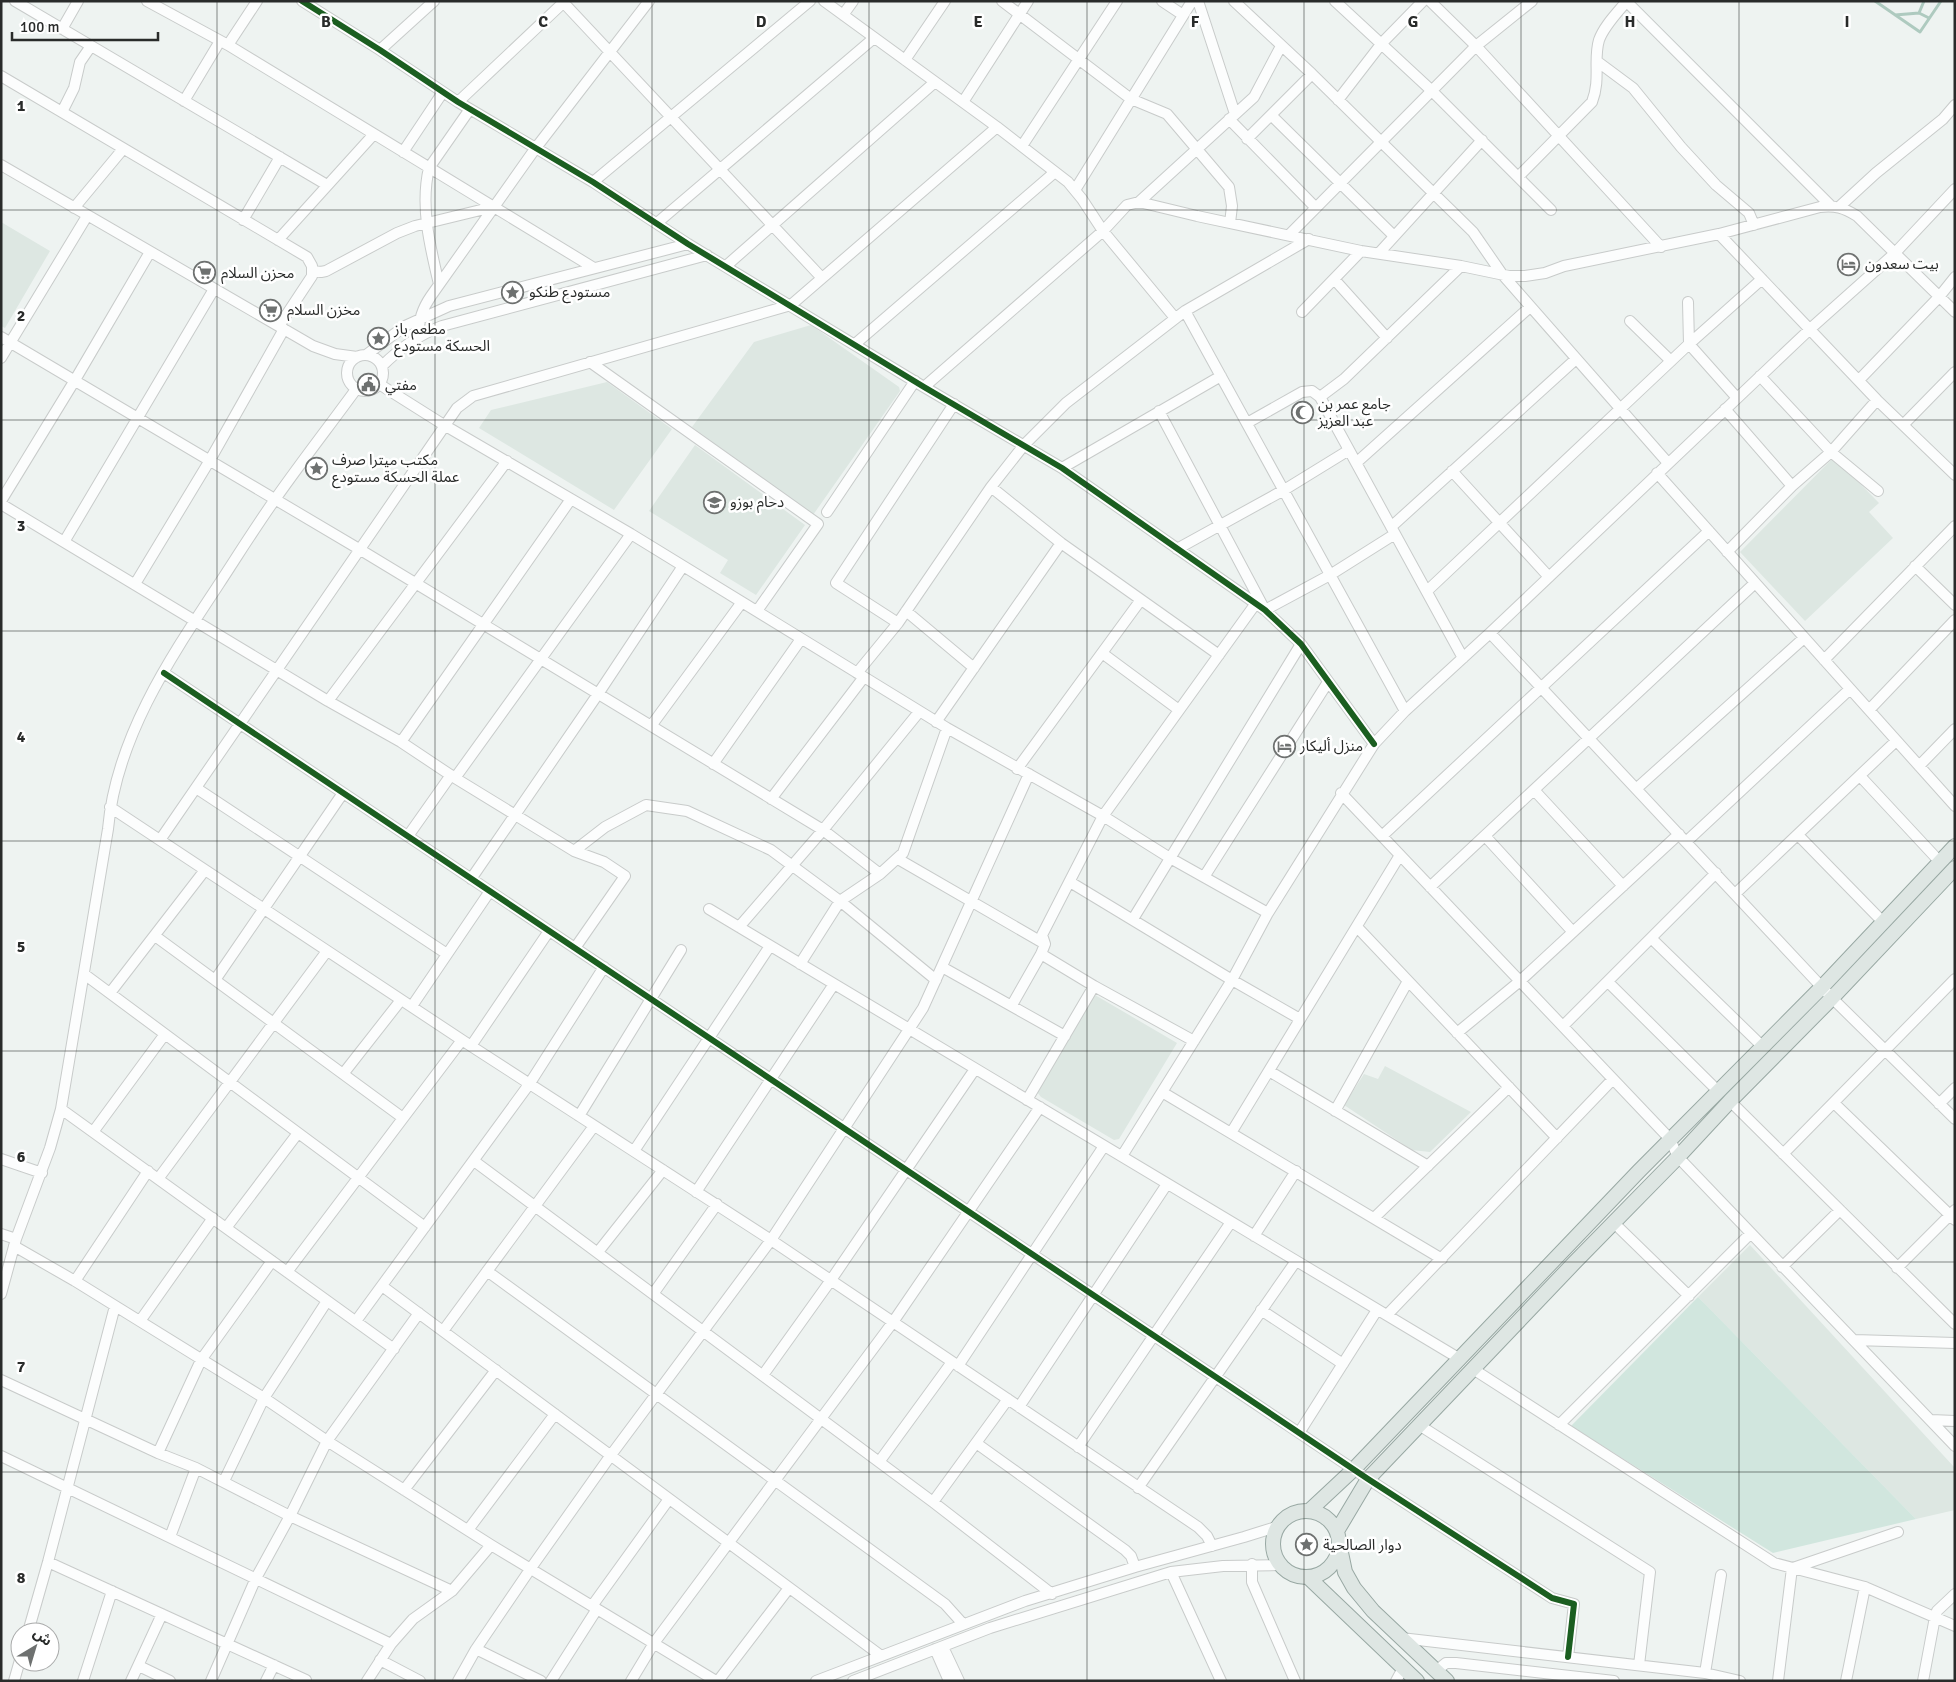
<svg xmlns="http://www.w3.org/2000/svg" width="1956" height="1682" font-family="Signika,'Noto Sans Arabic',sans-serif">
  <rect width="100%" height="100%" fill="#eef3f1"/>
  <path fill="#dde7e2" d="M1 222 50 251 5 328 1 326Z
    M811 325 899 387 900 391 813 515 692 427 754 342Z
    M607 382 672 429 614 510 479 428 491 410Z
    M695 445 805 525 756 595 720 573 728 560 649 511Z
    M1834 457 1879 503 1869 512 1893 538 1805 621 1740 552Z
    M1095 995 1177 1043 1119 1139 1114 1140 1041 1097 1037 1092Z
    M1385 1066 1471 1112 1430 1152 1412 1150 1344 1105 1364 1074 1378 1079Z
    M1750 1245 1955 1468V1510L1916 1519 1698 1297Z"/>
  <path fill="#d1e6de" d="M1698 1297 1707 1306 1916 1519 1773 1553 1571 1426Z"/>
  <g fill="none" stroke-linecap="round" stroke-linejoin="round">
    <path stroke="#aecabf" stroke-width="3" d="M1875 1 1920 32 1941 1
      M1919 13 1924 1
      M1895 15 1919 13 1929 18"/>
    <defs>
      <path id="minor" d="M15 1 327 185
        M147 1 228 45 594 268
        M302 1 380 50 458 102 593 182 688 244 924 387 1062 468 1265 610 1301 644 1374 744
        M562 1 822 278
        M824 1 997 127 1068 182 1082 199 1103 231 1175 318
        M1002 1 1131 99 1167 114 1229 187 1232 206 1230 223
        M1162 1 1183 15
        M1198 1 1235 114
        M1234 1 1312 74 1473 232 1502 274 1668 463
        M1335 1 1432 91 1551 210
        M1430 1 1476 46 1661 247
        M1626 1 1831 206
        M843 15 853 1
        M62 29 78 1
        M228 45 257 1
        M380 50 434 1
        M905 60 945 1
        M1598 62 1633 88 1681 147 1716 185 1749 213 1754 225
        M1 76 307 257 312 266V276L279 326
        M1338 100 1382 43 1423 1
        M184 101 220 41
        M458 102 565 1
        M963 102 1028 1
        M62 112 74 88 80 62 91 46
        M1271 115 1394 236
        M1229 119 1316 208
        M1247 139 1312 74
        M1022 146 1117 1
        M403 152 443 92
        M1 165 313 346 335 354 357 357
        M1518 177 1592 102C1601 79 1593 60 1599 40 1604 26 1617 13 1626 2
        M593 182 810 1
        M1075 190 1192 1
        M1139 202 1254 97 1281 46
        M1839 207 1876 173 1943 119 1955 105
        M74 208 123 149
        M243 220 280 157
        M657 223 874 38
        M1719 234 1877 400 1955 475
        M1289 235 1476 46 1532 1
        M278 240 374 134
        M1379 253 1482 140
        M726 266 935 82
        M313 271 321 272 326 271 397 233 415 226 493 207
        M1334 279 1387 338
        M439 284C430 247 420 206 429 168L470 109
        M1688 302 1689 344 1737 398
        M1185 311 1405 711
        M1302 312 1361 251
        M1630 321 1671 361
        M418 336C419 320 422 309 431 296L535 149 649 1
        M1 337 359 549 823 830 880 874
        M855 344 1055 172
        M366 355 405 326 449 306 688 244
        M347 373a18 18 0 1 1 36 0a18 18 0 1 1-36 0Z
        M1 358 87 216
        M590 362 818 524 757 611
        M382 366C400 348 418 335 442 326L707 255
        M1760 376 1831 452 1878 491
        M1859 380 1939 297 1955 277
        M379 384 444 425 631 534 947 728 1103 816 1170 858 1268 913
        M924 387 1103 231 1127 205 1139 202 1197 216 1361 251 1461 266 1509 276H1525L1545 273 1564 266 1719 234 1820 207C1835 205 1844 208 1857 216L1955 312
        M1320 397 1344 379 1461 266
        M1725 409 1792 486
        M1159 411 1265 610 1330 575 1395 534
        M1247 423 1302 392 1312 391 1320 397 1463 658
        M1903 425 1955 372
        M1356 463 1530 307
        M1062 468 1221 376
        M1452 471 1549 577
        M1657 473 1955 806
        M991 487 1061 543 1219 655
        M1 501 75 380 150 252
        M1 504 328 701 401 742 455 778 574 851 605 827 646 805 687 811 771 850 840 901 936 980
        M827 512 915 381
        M1391 527 1576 359
        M64 542 214 289
        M1177 549 1284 490 1349 450
        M1727 552 1792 486 1831 452 1877 400
        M1915 566 1955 605
        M135 584 210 460 284 329
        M1427 591 1689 344 1762 279
        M906 611 974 668
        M898 623 836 583 954 404
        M1490 633 1832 998 1955 1119
        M1102 653 1179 710
        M1824 660 1955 526
        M164 673 1368 1479 1552 1598 1574 1604 1568 1657
        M857 673 898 623 991 487 1024 445 1066 403 1185 311 1309 239
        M328 701 507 461
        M1869 710 1955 620
        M936 722 1061 543
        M651 726 742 602
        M401 742 571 499
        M713 764 801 639
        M1919 766 1955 729
        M1017 769 1140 601
        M1860 776 1940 862
        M455 778 631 534
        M196 788 447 954
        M1636 789 1804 638
        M1534 790 1623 886
        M1341 793 1670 1139 1678 1157 1955 1446
        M771 799 864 677
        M110 807 471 1046 771 1240 1198 1527 1207 1536 1212 1546
        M1798 835 1882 921
        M408 836 451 775
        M1382 836 1709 531
        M1485 836 1573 932
        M160 840 457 408 473 396 791 305 997 127
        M1686 842 1850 689
        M574 851 604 862 625 876 575 948
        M898 859 1045 944
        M1204 877 1328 682
        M471 879 598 694 683 566
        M1070 882 1232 980 1300 1019
        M1430 887 1755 583
        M1735 894 1896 741
        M709 909 1460 1359
        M1133 919 1301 644
        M739 927 823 830 919 712
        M1357 927 1557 1138
        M155 936 403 1118
        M1651 938 1762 1046
        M1041 954 1094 986 1194 1041
        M800 964 840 901 880 874 903 853 947 728
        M942 967 1065 1036
        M84 974 425 1227
        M215 980 343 793
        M1608 982 1718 1091
        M110 993 205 870
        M1012 1005 1041 954 1045 944 1042 935 1103 816 1259 599
        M412 1006 490 891
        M1563 1026 1716 873
        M1457 1033 1520 981 1679 834
        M471 1046 549 931
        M1269 1071 1428 1166
        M343 1074 401 1000
        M1162 1092 1442 1259
        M1027 1100 1094 986
        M1730 1101 1955 1324
        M1834 1103 1955 1220
        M1939 1104 1955 1088
        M61 1109 394 1349
        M1335 1111 1408 981
        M579 1116 681 950
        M93 1132 165 1034
        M1231 1133 1400 855
        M634 1151 770 946
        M1783 1154 1955 979
        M1122 1156 1232 980 1268 913 1374 744 1405 711 1490 633 1810 329 1894 254 1955 189
        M1 1159 42 1173
        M474 1161 933 1502 1052 1594
        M158 1179 327 951
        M696 1192 834 984
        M1374 1218 1509 1087
        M1614 1223 1689 1296
        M226 1228 298 1133
        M1 1234 16 1239
        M1254 1236 1296 1171
        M14 1246 75 1281 264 1398 327 1441 491 1545 716 1681
        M598 1252 663 1170
        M1782 1267 1840 1210
        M1897 1268 1955 1210
        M487 1271 945 1604 963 1624
        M287 1272 462 1040
        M75 1281 148 1171
        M382 1286 880 1655
        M1 1294 16 1239 50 1148 61 1109 108 829C116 738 170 658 219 584 238 555 256 526 276 498 302 461 330 425 357 388
        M653 1294 717 1204
        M1261 1310 1343 1364
        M1387 1315 1613 1079
        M140 1321 213 1218
        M356 1321 530 1083 604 967
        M443 1331 594 1126
        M1854 1340 1955 1343
        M958 1366 1104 1146
        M1473 1369 1774 1563 1865 1587 1955 1626
        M763 1375 831 1280 975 1069
        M1 1380 158 1453 196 1468 290 1516 452 1591
        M1019 1407 1167 1184
        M1931 1420 1955 1421
        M1419 1425 1650 1572 1639 1665
        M1559 1425 1750 1234
        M1299 1433 1377 1310
        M976 1443 1125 1550 1131 1556 1135 1567
        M1078 1447 1231 1222
        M158 1453 201 1360 272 1261
        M1 1456 391 1644
        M879 1462 952 1362
        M224 1481 264 1398 327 1301
        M1138 1488 1296 1261
        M404 1490 496 1370
        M933 1502 1008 1399
        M468 1530 555 1414
        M170 1537 196 1468
        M48 1562 306 1680
        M1252 1564V1582L1295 1681
        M1793 1568 1898 1532
        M1171 1572 1221 1681
        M592 1606 669 1499
        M28 1632 48 1562 115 1306
        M1401 1638 1705 1673 1740 1681
        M943 1647 959 1681
        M476 1649 541 1681
        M935 1649 949 1681
        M380 1660 420 1681
        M139 1666 170 1681
        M1436 1671 1446 1663H1456L1614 1681
        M1705 1673 1721 1575
        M14 1681 20 1660
        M83 1681 112 1591
        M131 1681 162 1614
        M211 1681 256 1578 290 1516 327 1441 419 1313
        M266 1681 274 1665
        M367 1681 391 1644 413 1619 452 1591 491 1545
        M458 1681 476 1649 531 1568 611 1455 771 1240 923 1008 1029 774
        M551 1681 597 1609
        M631 1681 654 1643 893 1322 1040 1107
        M718 1681 789 1588
        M816 1681 1025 1601 1135 1567 1244 1537 1279 1526
        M853 1681 990 1628 1171 1572 1223 1566 1281 1565
        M1396 1681 1403 1668
        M1778 1681 1792 1568
        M1846 1681 1865 1587
        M1923 1681 1935 1617 1937 1611 1955 1594"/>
      <path id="major" d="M1309 1511 1354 1469 1639 1171 1822 987 1955 846
        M1273 1544a33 33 0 1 1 66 0a33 33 0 1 1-66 0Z
        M1337 1531 1368 1479 1574 1263 1678 1157 1730 1101 1832 998 1955 868
        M1340 1548 1345 1572 1354 1588 1373 1611 1447 1681
        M1308 1577 1417 1681"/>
    </defs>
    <use href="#minor" stroke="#c8cbca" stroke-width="12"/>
    <use href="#major" stroke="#98a8a3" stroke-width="16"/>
    <use href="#minor" stroke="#fcfdfd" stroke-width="10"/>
    <use href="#major" stroke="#dee6e3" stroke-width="14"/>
    <defs>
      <path id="cycleway" d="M302 1 380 50 458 102 593 182 688 244 924 387 1062 468 1265 610 1301 644 1374 744
        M164 673 1368 1479 1552 1598 1574 1604 1568 1657"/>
    </defs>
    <use href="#cycleway" stroke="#fff" stroke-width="9"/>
    <use href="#cycleway" stroke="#1b5e20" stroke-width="6"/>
  </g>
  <path fill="none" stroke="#292b2a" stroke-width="1" stroke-opacity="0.55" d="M217 1V1681M435 1V1681M652 1V1681M869 1V1681M1087 1V1681M1304 1V1681M1521 1V1681M1739 1V1681M1 210H1955M1 420H1955M1 631H1955M1 841H1955M1 1051H1955M1 1262H1955M1 1472H1955"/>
  <defs>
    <symbol id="hotel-ring" viewBox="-11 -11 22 22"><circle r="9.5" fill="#fff" stroke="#6e7170" stroke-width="1.5"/><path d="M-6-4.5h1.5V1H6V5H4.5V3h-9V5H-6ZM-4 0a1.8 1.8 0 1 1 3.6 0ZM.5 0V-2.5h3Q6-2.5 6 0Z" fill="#6e7170"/></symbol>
    <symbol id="supermarket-ring" viewBox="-11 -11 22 22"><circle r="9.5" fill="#fff" stroke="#6e7170" stroke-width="1.5"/><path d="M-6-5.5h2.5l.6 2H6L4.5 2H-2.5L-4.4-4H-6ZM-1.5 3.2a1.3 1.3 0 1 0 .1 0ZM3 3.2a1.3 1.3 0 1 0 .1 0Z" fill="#6e7170"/></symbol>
    <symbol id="sight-ring" viewBox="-11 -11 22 22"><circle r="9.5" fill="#fff" stroke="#6e7170" stroke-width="1.5"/><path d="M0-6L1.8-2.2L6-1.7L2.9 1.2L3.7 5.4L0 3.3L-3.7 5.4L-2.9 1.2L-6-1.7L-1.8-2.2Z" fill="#6e7170"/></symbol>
    <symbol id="civic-ring" viewBox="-11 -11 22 22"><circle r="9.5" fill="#fff" stroke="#6e7170" stroke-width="1.5"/><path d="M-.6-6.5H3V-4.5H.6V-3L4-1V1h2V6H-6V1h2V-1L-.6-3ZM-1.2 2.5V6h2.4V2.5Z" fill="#6e7170"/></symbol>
    <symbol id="mosque-ring" viewBox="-11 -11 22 22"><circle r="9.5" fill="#fff" stroke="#6e7170" stroke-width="1.5"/><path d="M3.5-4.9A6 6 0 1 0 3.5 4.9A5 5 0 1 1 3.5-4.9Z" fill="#6e7170"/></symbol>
    <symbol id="school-ring" viewBox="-11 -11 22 22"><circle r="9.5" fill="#fff" stroke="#6e7170" stroke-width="1.5"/><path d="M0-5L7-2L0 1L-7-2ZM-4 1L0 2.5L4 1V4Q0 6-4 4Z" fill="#6e7170"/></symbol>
  </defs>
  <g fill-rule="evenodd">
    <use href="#hotel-ring" x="1836" y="252" width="25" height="25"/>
    <use href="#supermarket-ring" x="192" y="260" width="25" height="25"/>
    <use href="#sight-ring" x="500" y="280" width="25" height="25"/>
    <use href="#supermarket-ring" x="258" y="298" width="25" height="25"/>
    <use href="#sight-ring" x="366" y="326" width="25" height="25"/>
    <use href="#civic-ring" x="356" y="372" width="25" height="25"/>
    <use href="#mosque-ring" x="1290" y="400" width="25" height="25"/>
    <use href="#sight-ring" x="304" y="456" width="25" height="25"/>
    <use href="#school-ring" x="702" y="490" width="25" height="25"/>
    <use href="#hotel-ring" x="1272" y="734" width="25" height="25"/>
    <use href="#sight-ring" x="1294" y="1532" width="25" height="25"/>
  </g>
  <g text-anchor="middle" stroke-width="5" stroke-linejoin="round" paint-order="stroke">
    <g font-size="15" fill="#292b2a" stroke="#fff" text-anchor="start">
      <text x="1865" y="269">بيت سعدون</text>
      <text x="221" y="278">محزن السلام</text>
      <text x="529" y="297">مستودع طنكو</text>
      <text x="287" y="315">مخزن السلام</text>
      <text x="394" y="334">مطعم باز<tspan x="394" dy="17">الحسكة مستودع</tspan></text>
      <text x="385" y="390">مفتي</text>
      <text x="1318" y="409">جامع عمر بن<tspan x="1318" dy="17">عبد العزيز</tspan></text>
      <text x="332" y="465">مكتب ميترا صرف<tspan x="332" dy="17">عملة الحسكة مستودع</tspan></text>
      <text x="730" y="507">دحام بوزو</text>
      <text x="1300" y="751">منزل أليكار</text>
      <text x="1323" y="1550">دوار الصالحية</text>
    </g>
  </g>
  <g font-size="16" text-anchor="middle" font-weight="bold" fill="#292b2a" stroke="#fff" stroke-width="5" stroke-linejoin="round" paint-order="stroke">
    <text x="326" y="27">B</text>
    <text x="543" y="27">C</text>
    <text x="761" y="27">D</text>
    <text x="978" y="27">E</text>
    <text x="1195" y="27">F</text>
    <text x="1413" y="27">G</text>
    <text x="1630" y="27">H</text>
    <text x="1847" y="27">I</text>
    <text x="21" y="111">1</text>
    <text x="21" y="321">2</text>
    <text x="21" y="531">3</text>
    <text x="21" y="742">4</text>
    <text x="21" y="952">5</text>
    <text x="21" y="1162">6</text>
    <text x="21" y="1372">7</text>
    <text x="21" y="1583">8</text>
  </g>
  <rect width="1956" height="1682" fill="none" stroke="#292b2a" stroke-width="5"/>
  <g transform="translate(35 1647) rotate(38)"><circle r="24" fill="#ffffff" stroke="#a9aaaa"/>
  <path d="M0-4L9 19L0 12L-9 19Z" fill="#6e7170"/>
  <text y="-8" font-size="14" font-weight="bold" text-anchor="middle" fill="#292b2a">ش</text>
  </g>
  <path d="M12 32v8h146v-8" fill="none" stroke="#292b2a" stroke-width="2.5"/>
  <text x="20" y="32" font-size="15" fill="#292b2a" stroke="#ffffff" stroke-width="4" paint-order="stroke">100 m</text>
</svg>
